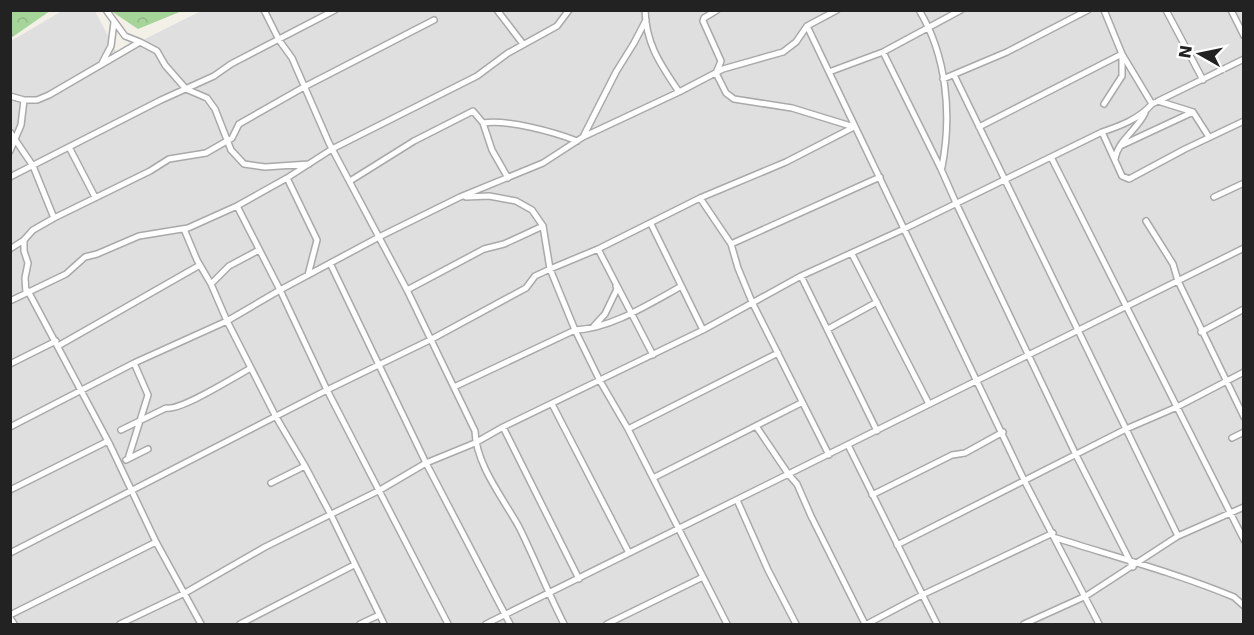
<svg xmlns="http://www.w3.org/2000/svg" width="1254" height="635" font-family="'DejaVu Sans',sans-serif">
  <defs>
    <pattern id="forest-crowns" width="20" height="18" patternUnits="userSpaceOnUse" patternTransform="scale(1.5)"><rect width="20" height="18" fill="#a6d59a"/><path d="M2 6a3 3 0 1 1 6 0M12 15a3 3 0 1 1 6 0" fill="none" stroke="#8fb784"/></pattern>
  </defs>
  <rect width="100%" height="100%" fill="#f3f0e8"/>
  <path fill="#e0dfdf" d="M203 10 1243 11V624H11V41L62 11H95L117 53Z"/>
  <path fill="url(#forest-crowns)" d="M11 10H50V11L11 38Z
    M111 11H182L138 29Z"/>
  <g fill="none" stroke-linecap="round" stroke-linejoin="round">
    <defs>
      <path id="minor" d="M264 10 279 40 292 58 329 143 407 290 475 431C476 465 503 498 519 527 535 559 548 593 564 624
        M497 10 523 44
        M645 10C646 45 661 65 679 92
        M717 10 704 18 703 21 721 61 716 73 726 93 734 99 792 108 854 127
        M919 10C947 56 952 115 942 167
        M1104 10 1122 54 1152 104
        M1166 10 1203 80
        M1231 10 1244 36
        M807 26 1025 482 1099 624
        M140 42 157 51 165 65 186 89 207 98 215 109 231 150 244 164 265 167 309 164
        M883 52 941 169 956 203 1076 455 1133 567
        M102 63 111 46 114 22
        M829 72 883 52 961 10
        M954 75 1178 536
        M943 79 1007 52 1088 10
        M10 96 24 100
        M1158 101 1193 112 1209 137
        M483 123 492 150 508 178
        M979 127 1122 54V76L1104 104
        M10 132 33 166 54 218
        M1102 132 1122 176 1129 179 1185 149 1244 121
        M584 135 616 72 634 43 646 20
        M1120 146 1193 112
        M69 147 95 197
        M10 151 21 125 24 100H37L49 95 140 42 125 36 106 10
        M1051 157 1244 540
        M1115 159C1118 140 1137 130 1145 113
        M10 177 161 100 214 76 231 64 335 10
        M287 178 317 240 308 275
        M350 181 414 141 473 111 483 123C507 119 554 132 577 141
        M466 197 489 196 516 201 532 210 543 226 550 269 575 330 600 381 628 429 727 624
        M1214 197 1244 183
        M700 198 731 244 738 268 752 302 829 455
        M237 206 280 290 327 390 448 624
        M1146 221 1173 264 1178 281 1244 417
        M651 224 703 330
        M184 229 197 260 211 284 227 321 276 417 305 466 331 515 384 624
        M24 240V251L28 263 25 278 26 293
        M731 244 880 177
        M10 249 24 240 33 230 54 218 150 171 169 159 206 153 232 138 239 124 304 87 434 20
        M598 249 653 355
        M852 254 929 404
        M330 263 426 463 510 624
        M801 276 877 431
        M211 284 229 266 259 250
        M407 290 484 249 504 244 543 226
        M28 291 110 445 156 542 201 624
        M10 301 66 274 85 257 97 254 139 236 188 228 237 206 287 178 332 149 477 76 508 53 557 26 569 10
        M594 326 605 314 617 289 616 286
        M828 329 877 302
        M1201 332 1244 309
        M58 346 200 265
        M10 364 56 341
        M454 387 575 330C610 329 649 304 680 287
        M552 404 629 553
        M756 426 789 475 797 484 811 516 865 624
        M10 427 134 363 227 321 280 290 379 237 460 197 543 163 583 137 679 92 723 69 783 52 796 42 807 26 837 10
        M503 427 579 579
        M628 429 778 353
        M121 430 166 408C181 411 234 377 251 368
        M1232 438 1244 432
        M848 445 937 624
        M128 459 148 395 134 363
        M126 460 148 449
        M653 478 801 403
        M271 483 305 466
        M10 490 108 441
        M872 495 952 455 965 453 1003 432
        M737 500 768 570 796 624
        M1056 538C1116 557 1176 573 1234 597L1244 606
        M897 545 1126 429 1177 407 1244 372
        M10 553 327 390 430 340 526 288 535 276 550 269 598 249 700 198 786 162 854 127
        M10 615 156 542
        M10 618 14 624
        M120 624 185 593 265 547 380 490 426 463 475 443 503 427 703 330 801 276 904 229 1102 132C1120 126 1139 119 1152 104L1244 59
        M240 624 354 565
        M360 624 379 615
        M486 624 1244 248
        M607 624 703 577
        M867 624 922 595 1053 533
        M1024 624 1086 596 1178 536 1244 507"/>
    </defs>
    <use href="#minor" stroke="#a9a9a9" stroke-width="8"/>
    <use href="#minor" stroke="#fff" stroke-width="5"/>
  </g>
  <rect width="1254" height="635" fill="none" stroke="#222222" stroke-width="24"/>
  <g transform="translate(1200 54) rotate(279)" stroke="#ffffff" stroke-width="4.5" paint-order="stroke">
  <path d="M0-4.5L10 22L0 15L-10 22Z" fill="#222222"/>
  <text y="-9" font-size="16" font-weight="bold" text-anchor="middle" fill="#222222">N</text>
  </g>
</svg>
